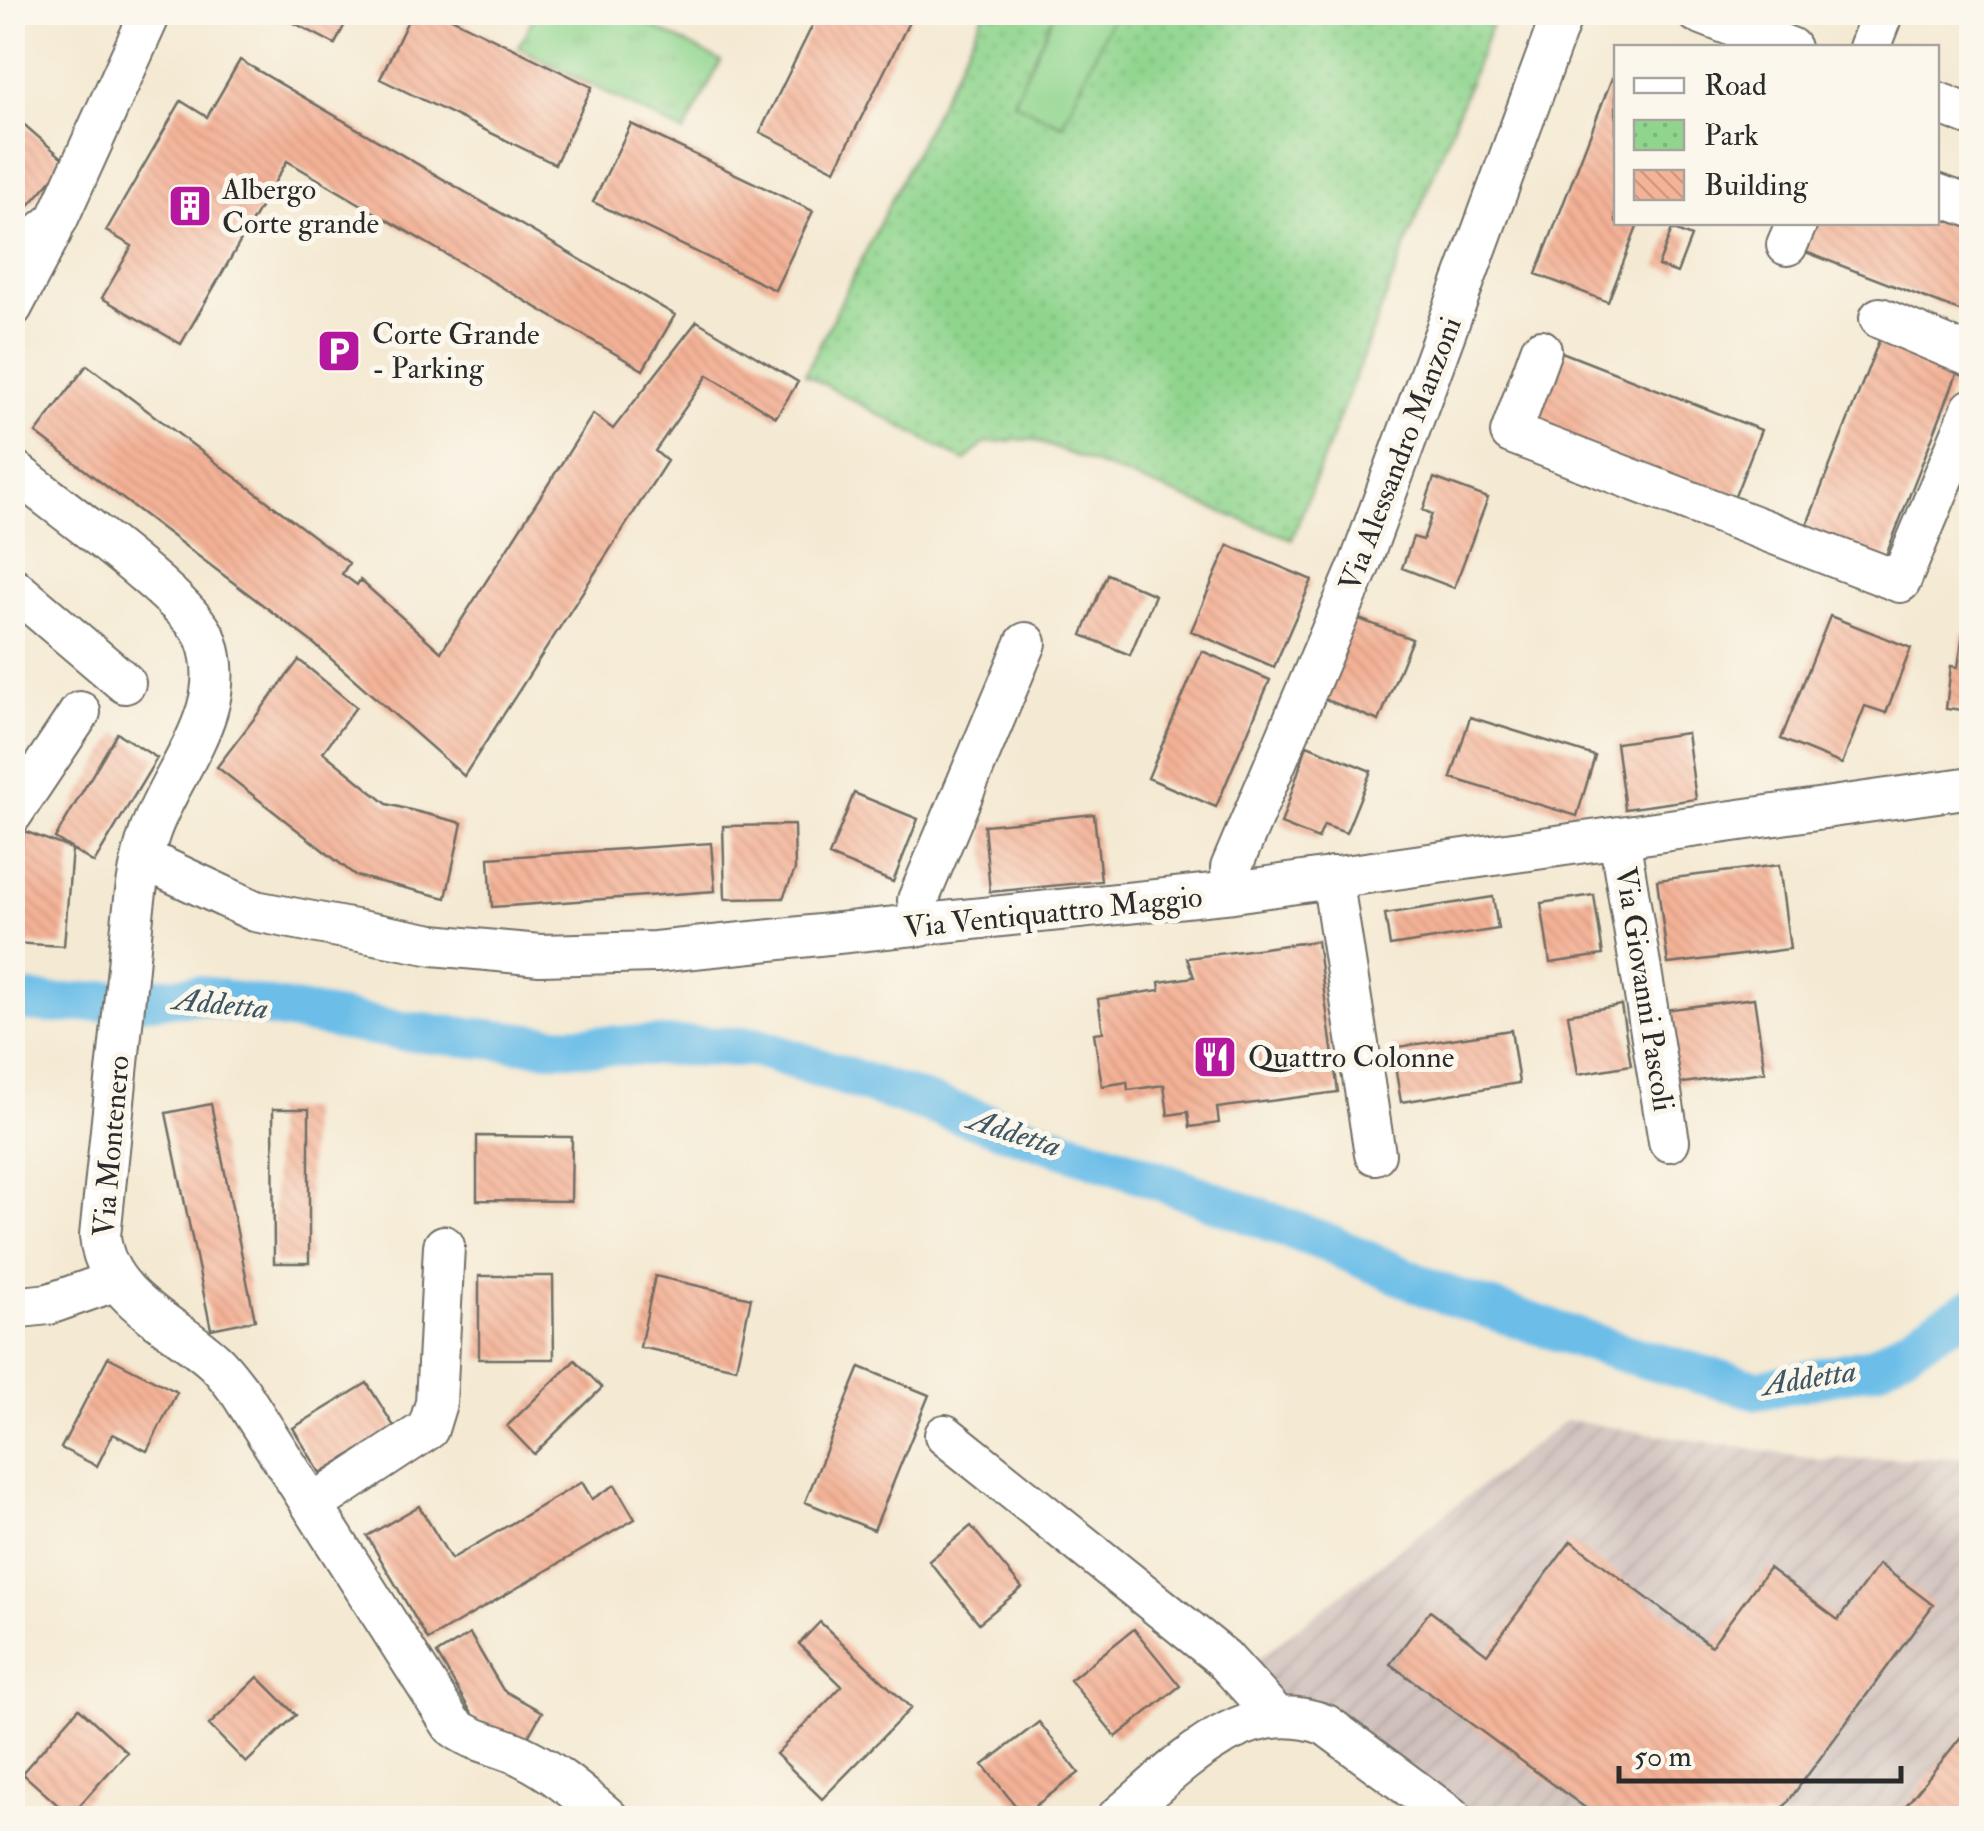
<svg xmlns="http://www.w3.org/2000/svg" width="1984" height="1831" font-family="'IM FELL Double Pica',serif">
  <defs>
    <pattern id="industrial-furrows" width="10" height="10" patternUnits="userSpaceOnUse" patternTransform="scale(2.5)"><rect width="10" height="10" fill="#cfc0bb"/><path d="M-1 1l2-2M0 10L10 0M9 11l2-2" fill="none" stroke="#b2a5a1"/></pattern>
    <pattern id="grass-tufts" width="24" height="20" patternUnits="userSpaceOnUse" patternTransform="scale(2.5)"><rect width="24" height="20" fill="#90d58e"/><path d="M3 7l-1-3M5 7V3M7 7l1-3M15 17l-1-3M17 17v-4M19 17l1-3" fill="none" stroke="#7cb77b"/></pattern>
    <pattern id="park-dots" width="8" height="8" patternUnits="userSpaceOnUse" patternTransform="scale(2.5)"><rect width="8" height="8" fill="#90d58e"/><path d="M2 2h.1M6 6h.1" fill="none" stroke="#7cb77b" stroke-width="1.8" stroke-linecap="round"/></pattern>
    <pattern id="building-back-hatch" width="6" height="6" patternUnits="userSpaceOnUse" patternTransform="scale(2.5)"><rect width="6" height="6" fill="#f4b297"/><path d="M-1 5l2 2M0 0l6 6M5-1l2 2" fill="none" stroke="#d19982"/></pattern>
  </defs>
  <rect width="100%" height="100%" fill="#fbf7ec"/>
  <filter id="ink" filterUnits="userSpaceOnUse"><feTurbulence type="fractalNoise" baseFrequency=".01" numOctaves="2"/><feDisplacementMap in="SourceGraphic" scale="20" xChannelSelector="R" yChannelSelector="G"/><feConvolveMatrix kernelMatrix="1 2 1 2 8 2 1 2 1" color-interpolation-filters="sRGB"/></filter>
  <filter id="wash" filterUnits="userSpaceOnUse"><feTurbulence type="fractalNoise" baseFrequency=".0048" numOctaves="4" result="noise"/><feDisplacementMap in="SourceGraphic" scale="40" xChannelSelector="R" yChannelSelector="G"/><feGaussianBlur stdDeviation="2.25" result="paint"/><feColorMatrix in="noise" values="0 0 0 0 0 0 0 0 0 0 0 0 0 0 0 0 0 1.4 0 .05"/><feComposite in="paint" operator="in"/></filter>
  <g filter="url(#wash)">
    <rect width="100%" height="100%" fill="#f4e9d2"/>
    <path fill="url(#industrial-furrows)" d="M1566 1420 1821 1460 1971 1457V1818H1414L1228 1682Z"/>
    <path fill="url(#grass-tufts)" stroke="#5e805c" stroke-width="2.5" d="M529 13H626L721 61 684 133 518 47 534 16Z"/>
    <path fill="url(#park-dots)" stroke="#5e805c" stroke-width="2.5" d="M984 13H1496L1292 539 1031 439 985 443 965 461 805 374Z"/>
    <path fill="#90d58e" stroke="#5e805c" stroke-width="2.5" d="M1054 13H1114L1062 125 1013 102Z"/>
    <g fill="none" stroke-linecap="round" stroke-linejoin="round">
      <path stroke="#6cbee8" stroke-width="40" d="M12 1001 56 1004 197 995 402 1031 551 1045 755 1047 1117 1165 1330 1244 1438 1292 1627 1354 1758 1390 1875 1366 1972 1308"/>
    </g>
    <g id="blocks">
      <path fill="url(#building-back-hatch)" d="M273 12H351L335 44Z
        M412 12H439L592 87 555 164 380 79Z
        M819 12H914L835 170 760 132Z
        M240 60 675 315 643 370 287 161 181 344 102 298 132 246 106 231 181 101 207 117Z
        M1612 78 1616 80V222H1639L1608 302 1536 274Z
        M12 114 67 162 16 220 12 216Z
        M631 124 813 211 775 290 593 202Z
        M1936 216 1972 229V316L1798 249 1808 222H1936Z
        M1672 229 1691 237 1677 273 1658 266Z
        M697 321 798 382 776 417 708 375 655 451 667 461 464 776 313 643 36 433 87 365 349 563 342 574 357 585 360 580 441 652 593 414 613 429Z
        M1880 338 1959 369 1885 558 1806 527Z
        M1554 349 1761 430 1730 509 1524 428Z
        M1434 478 1488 498 1454 588 1402 568 1413 537 1423 540 1432 514 1423 510Z
        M1228 545 1312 580 1274 667 1191 631Z
        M1107 574 1155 595 1130 655 1082 635Z
        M1830 616 1911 648 1886 713 1865 706 1842 764 1781 739Z
        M1354 617 1412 639 1379 721 1322 698Z
        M1963 633 1972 634V712L1946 709 1951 666 1958 667Z
        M1202 651 1270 680 1216 807 1148 778Z
        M299 660 356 707 323 752 387 804 462 823 446 898 356 876 217 767Z
        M1470 717 1595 756 1577 816 1451 778Z
        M117 733 157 758 94 863 55 838Z
        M1687 733 1696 799 1625 809 1616 743Z
        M1307 745 1371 771 1346 833 1324 825 1318 839 1281 824Z
        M854 793 918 819 893 882 829 856Z
        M1094 814 1101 881 990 892 984 825Z
        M794 825 795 870 783 898 725 899 723 826Z
        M24 831 72 849 64 946 12 943V859H20Z
        M711 843 715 891 492 907 489 858Z
        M1779 865 1790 949 1668 964 1657 880Z
        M1594 895 1603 955 1550 963 1541 903Z
        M1493 897 1498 929 1390 946 1385 914Z
        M1317 941 1338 1092 1217 1108 1219 1123 1190 1127 1188 1112 1168 1115 1164 1085 1128 1090 1127 1082 1102 1086 1094 1033 1103 1032 1098 999 1160 990 1159 982 1194 977 1187 958Z
        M1754 998 1765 1072 1675 1084 1665 1010Z
        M1621 1005 1631 1065 1578 1074 1568 1014Z
        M1511 1030 1519 1083 1401 1102 1392 1048Z
        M211 1104 255 1320 211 1329 166 1113Z
        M273 1109H309V1263H274Z
        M477 1136 572 1137 571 1201 477 1200Z
        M479 1276H553L554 1359H479Z
        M655 1276 751 1298 736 1368 640 1347Z
        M108 1357 177 1392 147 1451 113 1434 97 1466 61 1448Z
        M575 1360 602 1388 534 1454 507 1426Z
        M860 1367 929 1395 874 1530 805 1502Z
        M367 1383 395 1428 320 1473 293 1428Z
        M582 1482 592 1499 615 1485 635 1519 428 1640 367 1536 419 1506 451 1559Z
        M971 1526 1022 1588 979 1623 929 1561Z
        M1571 1541 1711 1646 1769 1568 1838 1620 1879 1564 1933 1605 1776 1818H1599L1390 1664 1430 1611 1487 1654Z
        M820 1622 911 1708 822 1799 776 1754 842 1686 799 1644Z
        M1134 1629 1180 1686 1116 1737 1070 1680Z
        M470 1634 503 1690 542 1712 523 1746 475 1719 437 1654Z
        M258 1677 296 1715 246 1763 209 1725Z
        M79 1708 127 1752 70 1816 22 1773Z
        M1039 1722 1079 1773 1023 1815 983 1765Z
        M1972 1723V1818H1896Z"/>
    </g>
  </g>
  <g filter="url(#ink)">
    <use href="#blocks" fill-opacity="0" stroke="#716e65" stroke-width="2.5"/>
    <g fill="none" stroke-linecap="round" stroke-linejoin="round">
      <defs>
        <path id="minor" d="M1697 12 1790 48
          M1869 48 1883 12
          M1936 102 1972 116
          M1936 194 1972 207
          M1787 245 1797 222
          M12 257 57 220 151 12
          M12 307 52 231
          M1880 318 1972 357
          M1541 350 1511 433 1900 582 1972 409
          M12 469C51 501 191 600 206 639 232 708 174 767 151 829 133 878 132 935 126 986 117 1069 109 1153 100 1236 105 1297 173 1324 214 1361 224 1370 232 1382 240 1392L452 1725C473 1743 500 1744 524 1757 555 1772 582 1796 608 1818
          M12 587 125 683
          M12 814 80 712
          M1619 837 1669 1141
          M144 859 255 911 433 945 540 955 655 952 1233 892 1972 787
          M1332 877 1375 1154
          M1233 892 1231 868 1360 564 1563 12
          M921 926 918 900 1026 643
          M12 1308 49 1304 117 1280
          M945 1435 1223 1658 1276 1716
          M313 1505 428 1429 436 1403 444 1246
          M1117 1818C1176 1770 1242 1692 1326 1725L1452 1818"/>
      </defs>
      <use href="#minor" stroke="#716e65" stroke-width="44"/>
      <use href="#minor" stroke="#fff" stroke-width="40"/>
    </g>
  </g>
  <defs>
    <symbol id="building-square" viewBox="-11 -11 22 22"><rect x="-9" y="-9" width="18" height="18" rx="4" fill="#b5179e" stroke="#fbf7ec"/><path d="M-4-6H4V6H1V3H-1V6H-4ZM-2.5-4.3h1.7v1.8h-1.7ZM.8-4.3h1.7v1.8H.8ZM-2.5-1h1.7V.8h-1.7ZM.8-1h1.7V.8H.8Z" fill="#fff"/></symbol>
    <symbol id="parking-square" viewBox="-11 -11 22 22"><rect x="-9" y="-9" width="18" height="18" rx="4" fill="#b5179e" stroke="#fbf7ec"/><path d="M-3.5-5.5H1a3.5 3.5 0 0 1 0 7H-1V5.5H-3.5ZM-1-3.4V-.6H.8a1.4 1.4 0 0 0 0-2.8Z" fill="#fff"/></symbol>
    <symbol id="restaurant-square" viewBox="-11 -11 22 22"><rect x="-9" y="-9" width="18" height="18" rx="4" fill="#b5179e" stroke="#fbf7ec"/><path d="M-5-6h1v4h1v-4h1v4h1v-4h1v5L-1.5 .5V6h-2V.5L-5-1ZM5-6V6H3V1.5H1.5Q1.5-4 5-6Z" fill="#fff"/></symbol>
  </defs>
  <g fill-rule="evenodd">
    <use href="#building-square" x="165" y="181" width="50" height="50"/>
    <use href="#parking-square" x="314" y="326" width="50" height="50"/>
    <use href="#restaurant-square" x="1190" y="1032" width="50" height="50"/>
  </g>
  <g text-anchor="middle" stroke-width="10" stroke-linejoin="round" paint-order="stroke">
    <g font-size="30" fill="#2b2b2b" stroke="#fbf7ec" text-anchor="start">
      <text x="222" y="199">Albergo<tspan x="222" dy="34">Corte grande</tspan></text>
      <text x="372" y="344">Corte Grande<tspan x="372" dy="34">- Parking</tspan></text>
      <text x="1248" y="1067">Quattro Colonne</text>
    </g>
    <g font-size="30" fill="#2b2b2b" stroke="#fbf7ec">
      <text transform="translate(1400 454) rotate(-69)" y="10">Via Alessandro Manzoni</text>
      <text transform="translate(1053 912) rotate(-6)" y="10">Via Ventiquattro Maggio</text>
      <text transform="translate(1645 989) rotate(81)" y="10">Via Giovanni Pascoli</text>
      <text transform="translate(111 1146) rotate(-85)" y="10">Via Montenero</text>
    </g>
    <g font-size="32" font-style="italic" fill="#3e5764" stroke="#fbf7ec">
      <text transform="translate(221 1003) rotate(6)" y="11">Addetta</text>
      <text transform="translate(1015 1132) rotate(18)" y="11">Addetta</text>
      <text transform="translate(1809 1377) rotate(-9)" y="11">Addetta</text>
    </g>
  </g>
  <rect width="1984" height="1831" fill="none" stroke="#fbf7ec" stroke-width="50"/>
  <rect x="1614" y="45" width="325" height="180" fill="#fbf7ec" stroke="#a8a59f" stroke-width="2.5"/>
  <rect x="1634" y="78" width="50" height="15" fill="#ffffff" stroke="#a8a59f" stroke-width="2.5"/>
  <text x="1704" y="95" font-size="30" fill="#2b2b2b">Road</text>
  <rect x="1634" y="120" width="50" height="30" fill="url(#park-dots)" stroke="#a8a59f" stroke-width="2.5"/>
  <text x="1704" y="145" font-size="30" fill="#2b2b2b">Park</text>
  <rect x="1634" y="170" width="50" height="30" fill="url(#building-back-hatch)" stroke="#a8a59f" stroke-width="2.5"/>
  <text x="1704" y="195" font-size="30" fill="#2b2b2b">Building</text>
  <path d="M1619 1766v15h282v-15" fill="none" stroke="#2b2b2b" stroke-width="5"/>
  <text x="1634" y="1766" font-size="30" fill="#2b2b2b" stroke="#fbf7ec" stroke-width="8" paint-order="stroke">50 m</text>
</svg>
